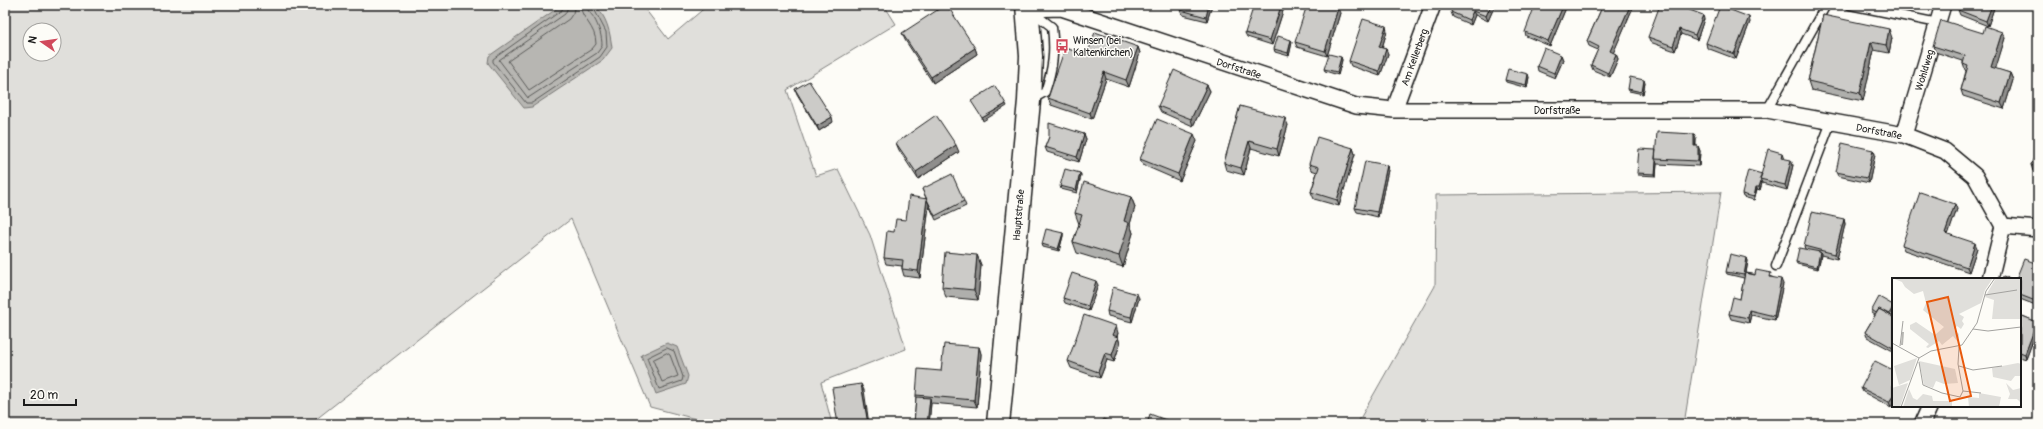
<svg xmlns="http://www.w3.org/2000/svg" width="2043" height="429" font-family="Pangolin,sans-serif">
  <rect width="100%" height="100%" fill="#fdfcf7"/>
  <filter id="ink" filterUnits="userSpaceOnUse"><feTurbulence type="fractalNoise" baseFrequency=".025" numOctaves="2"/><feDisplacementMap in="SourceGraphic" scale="8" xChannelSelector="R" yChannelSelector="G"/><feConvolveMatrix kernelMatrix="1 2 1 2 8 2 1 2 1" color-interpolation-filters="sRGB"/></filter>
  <g filter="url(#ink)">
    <path fill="#e0dfdb" stroke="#7e7e7c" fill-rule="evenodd" d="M5 5H642L668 39 708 5H884L896 24 787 90 816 176 838 169 870 235 906 349 821 382 832 424H693L696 419 650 407 571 219 310 424H5ZM30 30H54V54H30Z
      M1721 192 1684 424H1357L1435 286 1436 195Z"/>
    <path fill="#b7b6b2" stroke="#797876" d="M562 5H594C607 16 610 32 612 48L603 60 532 107 524 108 488 63 489 56Z
      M667 343 677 347 688 376 686 384 656 394 641 355Z"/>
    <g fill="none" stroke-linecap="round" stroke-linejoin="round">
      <path stroke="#5a5a58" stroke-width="1" d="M564 5 562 10 493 59V62L526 103H532L600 57 607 47 606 32 592 5
        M569 5 565 14 499 60 528 98 597 53 602 46C602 36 599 27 594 18 591 13 587 12 587 5
        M575 5 573 13 569 19 508 61 529 90 592 49 596 44C596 26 581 19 580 5
        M667 348 674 351 683 377 682 381 659 389 647 358Z
        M667 353 670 355 678 376 662 382 653 360Z"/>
      <defs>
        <path id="lane" d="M1850 5 1938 23
          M1031 11 1052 27C1055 52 1053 68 1045 92L1031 100
          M1767 110 1826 5
          M1776 266 1831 122"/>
        <path id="street" d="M1028 9 1061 8 1356 106 1394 110H1767L1904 135 1945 151 1975 176 2003 226 1990 279
          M1394 110 1433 5
          M1904 135 1943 5
          M2003 226 2038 229
          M1922 424 1930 406"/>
        <path id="secondary" d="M998 424 1029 101 1031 56 1027 5"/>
      </defs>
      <use href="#lane" stroke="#1c1c1c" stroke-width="11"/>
      <use href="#street" stroke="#1c1c1c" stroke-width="18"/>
      <use href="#secondary" stroke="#1c1c1c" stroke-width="25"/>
      <use href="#lane" stroke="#fdfcf7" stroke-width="8"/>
      <use href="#street" stroke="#fdfcf7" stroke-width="15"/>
      <use href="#secondary" stroke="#fdfcf7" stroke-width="22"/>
    </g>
    <path fill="#afafac" stroke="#1c1c1c" d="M1212 5 1207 21 1183 15 1181 10Z
      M1455 5H1495L1488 21 1475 15 1471 25 1453 17 1451 12Z
      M1603 5H1634L1613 53 1616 54 1618 59 1610 77 1593 70 1591 65 1598 50 1589 46 1587 41Z
      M1995 5 1988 26 1960 15 1958 10Z
      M1281 6 1283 11 1272 45 1247 37 1245 33Z
      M1563 6 1565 10 1550 46 1526 36 1525 32Z
      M1688 7 1689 10 1704 19 1697 40 1681 34 1675 51 1650 42 1648 37Z
      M1340 13 1327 56 1297 47 1295 42Z
      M1823 15 1892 38 1889 53 1874 50 1863 101 1811 90 1808 81Z
      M1750 22 1736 59 1707 48 1706 43Z
      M1387 31 1382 48 1386 49 1388 54 1380 76 1351 66 1349 61Z
      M902 33 975 48 977 54 933 83 905 40Z
      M1983 33 2005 38 1995 69 2010 73 2013 80 2004 109 1963 96 1961 90 1966 71 1965 70 1963 64V61L1935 52 1933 46Z
      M1291 40 1292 42 1289 56 1275 52 1274 49Z
      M1138 47 1140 53 1129 87 1106 79 1092 119 1051 105 1048 98 1087 55Z
      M1561 55 1563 60 1555 78 1538 71 1537 66Z
      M1341 57 1342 60 1338 75 1325 71 1324 69Z
      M1529 77 1527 88 1506 82 1505 80Z
      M1645 83 1643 94 1629 91 1628 89Z
      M1207 85 1210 91 1193 126 1161 112 1158 106Z
      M795 89 833 122 819 131 797 94Z
      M1240 106 1288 125 1279 156 1251 148 1244 175 1226 170 1224 163Z
      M1084 134 1086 139 1079 162 1047 152 1045 147 1049 137Z
      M1694 134 1696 138V146H1698L1700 151 1699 166 1657 164 1656 176 1638 175 1637 173 1656 150Z
      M1197 141 1180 181 1143 165 1140 159Z
      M896 143 959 152 918 179 899 150Z
      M1353 148 1355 154 1339 206 1314 199 1311 192 1317 172 1311 170 1309 164Z
      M2038 148V174L2033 171 2031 165Z
      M1873 150 1875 154 1869 183 1838 176 1836 172Z
      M1783 158 1793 165 1787 190 1762 183 1760 190 1757 189 1754 200 1743 197 1742 194 1762 174 1784 158Z
      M1387 165 1388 170 1378 217 1357 212 1355 208Z
      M1080 173 1081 175 1077 193 1061 189 1060 186Z
      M922 189 964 201 966 206 936 220 928 203 929 205 920 278 904 276 902 269V266L886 264 884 258 894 232 906 220 926 198Z
      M1131 197 1135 207 1130 224 1133 233 1123 267 1077 253 1073 242 1079 224 1075 213Z
      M1957 209 1948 234 1977 248 1969 272 1904 250 1902 245Z
      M1844 219 1845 224 1837 259 1821 255 1818 269 1797 264 1796 262 1805 249 1804 246Z
      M1063 233V236L1059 251 1043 247 1042 244Z
      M977 255 981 265 978 300 946 297 942 287Z
      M1747 258 1748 261 1746 273 1772 277 1783 284 1775 320 1751 315 1749 323 1731 319 1729 314 1740 299 1744 278 1727 274 1726 272Z
      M2038 264V306L2020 299V279Z
      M1098 285 1089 311 1065 303 1063 298Z
      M1139 298 1132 322 1108 316 1107 311Z
      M1872 310 1891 315 1893 317V351L1867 337 1865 332 1875 315 1872 313Z
      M2020 315 2037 322 2038 325V327L2026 359 2020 357Z
      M1118 333 1117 337H1118L1120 344 1114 362 1107 360 1100 378 1071 368 1068 361Z
      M979 347 981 354 977 407 931 403 929 424H914L916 397V395L941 371Z
      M1893 370V404L1891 407 1863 392 1861 388Z"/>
    <path fill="#8f8e8c" stroke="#1c1c1c" d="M1209 5H1212L1207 21 1206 17Z
      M1491 5H1495L1488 21 1486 16Z
      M1632 5H1634L1612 56 1610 51 1630 6Z
      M1992 5H1995L1988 26 1986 21Z
      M1281 6 1283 11 1272 45 1270 40Z
      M1563 6 1565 10 1550 46 1548 41Z
      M1338 8 1340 13 1327 56 1325 51Z
      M1473 11 1475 15 1471 25 1469 20Z
      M1703 15 1704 19 1697 40 1695 35Z
      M1749 17 1750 22 1736 59 1734 54Z
      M1386 26 1387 31 1381 51 1379 47Z
      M1679 29 1681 34 1675 51 1673 46Z
      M1889 29 1892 38 1889 53 1886 45Z
      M2002 32 2005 38 1994 74 1991 67Z
      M1291 40 1292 42 1289 56 1288 53Z
      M1871 42 1874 50 1863 101 1860 93Z
      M1138 47 1140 53 1129 87 1126 80Z
      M975 48 977 54 933 83 931 77Z
      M1386 49 1388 54 1380 76 1379 71Z
      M1616 54 1618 59 1610 77 1608 73Z
      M1561 55 1563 60 1555 78 1554 73Z
      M1341 57 1342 60 1338 75 1337 72Z
      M1104 72 1106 79 1092 119 1090 113Z
      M2010 73 2013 80 2004 109 2001 103Z
      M1528 74 1529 77 1527 88 1526 85Z
      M1644 80 1645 83 1643 94 1642 92Z
      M1207 85 1210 91 1193 126 1191 119Z
      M1006 104 1007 106 983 121 982 118Z
      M832 117 833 122 819 131 817 126Z
      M1285 118 1288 125 1279 156 1277 149Z
      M1084 134 1086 139 1079 162 1077 157Z
      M1194 134 1197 141 1180 181 1178 174Z
      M1694 134 1696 138 1695 151 1694 146Z
      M1249 141 1251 148 1244 175 1241 168Z
      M956 145 959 152 918 179 916 172Z
      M1698 146 1700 151 1699 166 1698 161Z
      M1353 148 1355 154 1339 206 1337 200Z
      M1873 150 1875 154 1869 183 1867 178Z
      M1782 153 1784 158 1782 162 1781 158Z
      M1791 160 1793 165 1787 190 1785 185Z
      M1656 161 1657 164 1656 176 1655 174Z
      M1387 165 1388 170 1378 217 1377 212Z
      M1080 173 1081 175 1077 193 1076 190Z
      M1761 181 1762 183 1760 190 1759 187Z
      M1756 187 1757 189 1754 200V197Z
      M1131 197 1135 207 1130 224 1133 233 1123 267 1119 256 1124 221Z
      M927 199 929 205 920 278 918 271Z
      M1955 204 1957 209 1947 238 1945 233Z
      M1844 219 1845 224 1837 259 1835 254Z
      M1063 233V236L1059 251 1058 249Z
      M1975 243 1977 248 1969 272 1967 267Z
      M1820 252 1821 255 1818 269 1817 267Z
      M977 255 981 265 978 300 974 290Z
      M1747 258 1748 261 1745 278 1744 275Z
      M1781 279 1783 284 1775 320 1774 316Z
      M1096 281 1098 285 1089 311 1088 306Z
      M1137 294 1139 298 1132 322 1131 317Z
      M1893 307V311L1889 318 1888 316Z
      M1749 310 1751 315 1749 323 1748 318Z
      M2037 322 2038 327 2026 359 2025 354Z
      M1116 326 1118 333 1115 342 1112 335Z
      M1118 337 1120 344 1114 362 1112 355Z
      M979 347 981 354 977 407 974 400Z
      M1105 353 1107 360 1100 378 1098 372Z
      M861 384 864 390 869 424H868Z
      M1893 396V404L1891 407 1889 402Z
      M930 398 931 403 929 424H927Z"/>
    <path fill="#cccbc8" stroke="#1c1c1c" d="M945 5H947L975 48 931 77 902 33Z
      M1183 5H1209L1206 17 1181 10Z
      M1254 5H1278L1281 6 1270 40 1245 33Z
      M1307 5H1327L1338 8 1325 51 1295 42Z
      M1455 5H1491L1486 16 1473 11 1469 20 1451 12Z
      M1535 5H1561L1563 6 1548 41 1525 32Z
      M1603 5H1628L1630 6 1610 51 1616 54 1608 73 1591 65 1599 47 1587 41Z
      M1628 5H1632L1631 8 1630 6Z
      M1660 5H1683L1688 7 1687 9 1703 15 1695 35 1679 29 1673 46 1648 37Z
      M1960 5H1992L1986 21 1958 10Z
      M1720 6 1749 17 1734 54 1706 43Z
      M1823 15 1889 29 1886 45 1871 42 1860 93 1808 81Z
      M1363 19 1386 26 1379 47 1386 49 1379 71 1349 61Z
      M1941 20 1983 33 1985 26 2002 32 1991 67 2010 73 2001 103 1961 90 1968 66 1963 64 1965 56 1933 46Z
      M1095 32 1138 47 1126 80 1104 72 1090 113 1048 98 1065 48 1087 55Z
      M1278 36 1291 40 1288 53 1274 49Z
      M1544 48 1561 55 1554 73 1537 66Z
      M1329 54 1341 57 1337 72 1324 69Z
      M1508 69 1528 74 1526 85 1505 80Z
      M1174 70 1207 85 1191 119 1158 106Z
      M1630 77 1644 80 1642 92 1628 89Z
      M809 81 832 117 817 126 795 89Z
      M995 86 1006 104 982 118 971 101Z
      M1240 106 1285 118 1277 149 1249 141 1241 168 1224 163Z
      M936 115 956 145 916 172 896 143Z
      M1157 119 1194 134 1178 174 1140 159Z
      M1049 123 1084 134 1077 157 1045 147 1049 137Z
      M1657 132 1694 134V146H1698V161L1655 159Z
      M1317 137 1353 148 1337 200 1311 192 1319 167 1309 164Z
      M1842 143 1873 150 1867 178 1836 172Z
      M2038 148V168L2031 165Z
      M1639 149 1656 150 1655 159 1656 161 1655 174 1637 173Z
      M1768 149 1782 153 1781 158 1791 160 1785 185 1760 179Z
      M1365 161 1387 165 1377 212 1355 208Z
      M1065 169 1080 173 1076 190 1060 186Z
      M1748 170 1762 174 1760 179 1761 181 1759 187H1756L1754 197 1742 194Z
      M952 174 964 201 935 216 922 189Z
      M1084 182 1131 197 1124 221 1129 223 1119 256 1073 242 1082 215 1075 213Z
      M1920 192 1955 204 1945 233 1975 243 1967 267 1902 245Z
      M909 196 927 199 918 271 902 269 903 260 884 258 887 231 894 232 896 219 906 220Z
      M1812 212 1844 219 1835 254 1804 246Z
      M1046 229 1063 233 1058 249 1042 244Z
      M1799 248 1820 252 1817 267 1796 262Z
      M945 252 977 255 974 290 942 287Z
      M1730 254 1747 258 1744 275 1726 272Z
      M2024 259 2038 264V302L2020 295V279H2016Z
      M1756 270 1771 273 1770 277 1781 279 1774 316 1749 310 1748 318 1729 314 1733 297 1740 299 1745 273 1755 275Z
      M1072 273 1096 281 1088 306 1063 298Z
      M2003 276 2012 279H2002Z
      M1113 287 1137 294 1131 317 1107 311Z
      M1879 297 1893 305V307L1889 314 1879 309 1876 313 1872 310Z
      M1879 309 1893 317V348L1865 332Z
      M1084 315 1116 326 1112 335 1118 337 1112 355 1105 353 1098 372 1068 361Z
      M2020 315 2037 322 2025 354 2020 352Z
      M944 344 979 347 974 400 916 395 918 369 941 371Z
      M1875 361 1893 370V396L1889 402 1861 388Z
      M861 384 868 424H838L832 388Z
      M916 397 930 398 927 424H914Z
      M1150 414 1174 423 1173 424H1147Z
      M1103 419 1116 424H1101Z
      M1849 420 1861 424H1847Z"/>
  </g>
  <defs>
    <symbol id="bus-bare" viewBox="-9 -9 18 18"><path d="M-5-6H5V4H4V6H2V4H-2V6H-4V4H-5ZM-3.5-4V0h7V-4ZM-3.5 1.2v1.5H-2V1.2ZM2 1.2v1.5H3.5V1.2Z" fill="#d1495b" stroke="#fdfcf7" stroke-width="2.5" paint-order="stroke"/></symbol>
  </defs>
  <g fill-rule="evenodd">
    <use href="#bus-bare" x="1052" y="36" width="20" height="20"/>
  </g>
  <g text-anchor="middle" stroke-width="3" stroke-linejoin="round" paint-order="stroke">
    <g font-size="10" fill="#1c1c1c" stroke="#fdfcf7" text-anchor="start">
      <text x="1073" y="44">Winsen (bei<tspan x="1073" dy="12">Kaltenkirchen)</tspan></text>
    </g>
    <g font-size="10" fill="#1c1c1c" stroke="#fdfcf7">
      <text transform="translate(1414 57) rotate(-70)" y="4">Am Kellerberg</text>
      <text transform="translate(1239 68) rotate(18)" y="4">Dorfstraße</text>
      <text transform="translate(1924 70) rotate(-73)" y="4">Wohldweg</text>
      <text x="1557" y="114">Dorfstraße</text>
      <text transform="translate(1879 131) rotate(11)" y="4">Dorfstraße</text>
      <text transform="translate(1018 215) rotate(-85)" y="4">Hauptstraße</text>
    </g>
  </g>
  <g transform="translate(1892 278)">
    <rect width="129" height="129" fill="#fdfcf7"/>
    <path d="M0 0H101L93 12 89 25 67 36 72 39 70 43 72 46 69 51 65 48 62 52 67 56V60L65 63 61 58 50 67 47 63 36 70 34 69 37 66 18 51V47L24 44 43 57 52 49 31 32 34 25 31 13 22 16 13 9 10 4ZM104 0H129V41H100L102 22 93 19ZM25 80 18 102 7 107 2 88ZM27 83 63 91 66 105 52 106 44 103 41 110 32 107ZM126 85 129 86V98H123L119 103 101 99 100 90ZM16 105 8 129H1L0 110ZM114 105 121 112 129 110V125L125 121H116L118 116ZM17 111 21 120 25 122 31 116 40 118 41 123H60V129H11ZM87 115 109 119 107 129H77L76 119 87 120Z" fill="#e0dfdb"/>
    <path fill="none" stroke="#b7b6b2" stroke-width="2" d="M10 67 11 54"/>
    <path fill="none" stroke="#a3a29f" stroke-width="1" d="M93 17 125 12M81 51 96 53 129 49M0 65 27 80M8 68 11 43M67 69 66 86 71 113 68 119M27 84 31 107 50 115 68 119M67 88 81 92 110 88M71 113 89 115M9 129 27 80 39 73 70 67 85 45 94 13 103 0"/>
    <path fill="#e8590c" fill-opacity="0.15" stroke="#e8590c" stroke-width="2" d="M56 19 79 118 58 123 35 24Z"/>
    <rect width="129" height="129" fill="none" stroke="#1c1c1c" stroke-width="2"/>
  </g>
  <rect width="2043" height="429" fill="none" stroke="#fdfcf7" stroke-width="20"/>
  <rect x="10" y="10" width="2023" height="409" fill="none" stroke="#1c1c1c" stroke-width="1.5" filter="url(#ink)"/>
  <g transform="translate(42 42) rotate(283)"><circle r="19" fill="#fdfcf7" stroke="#a3a29f"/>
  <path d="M0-3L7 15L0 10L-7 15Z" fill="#d1495b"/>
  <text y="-6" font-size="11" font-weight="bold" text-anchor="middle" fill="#1c1c1c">N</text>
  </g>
  <path d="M24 399v6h52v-6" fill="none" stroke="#1c1c1c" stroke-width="2"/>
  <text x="30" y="399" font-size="12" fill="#1c1c1c" stroke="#fdfcf7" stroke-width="3" paint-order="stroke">20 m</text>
</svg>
